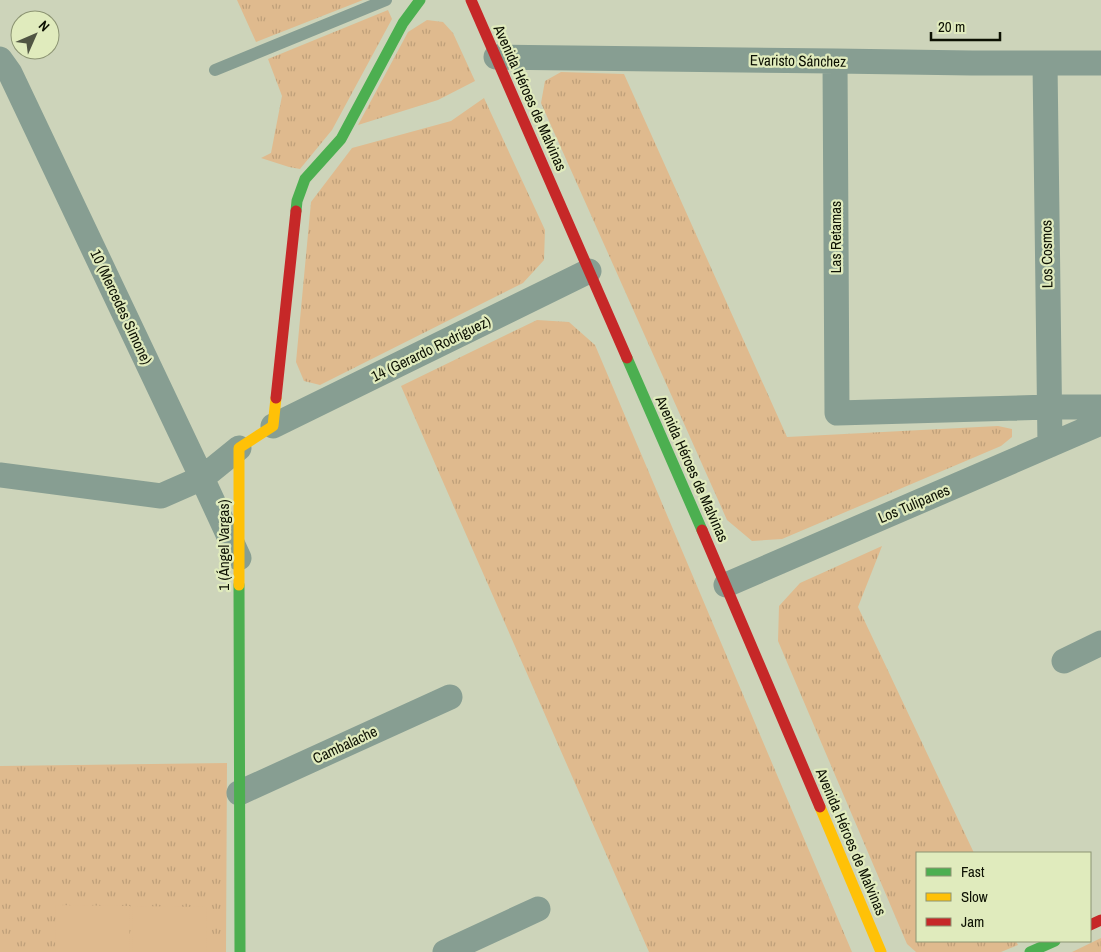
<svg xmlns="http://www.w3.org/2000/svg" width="1101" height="952" font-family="'Archivo Narrow',sans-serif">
  <defs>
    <pattern id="grass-tufts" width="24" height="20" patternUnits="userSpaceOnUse" patternTransform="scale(1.25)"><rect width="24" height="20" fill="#dfba8e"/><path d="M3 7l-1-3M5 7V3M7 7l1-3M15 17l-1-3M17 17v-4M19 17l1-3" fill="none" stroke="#be9f79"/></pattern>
  </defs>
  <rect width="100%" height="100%" fill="#cdd4ba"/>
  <path fill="url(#grass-tufts)" d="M237 0H363L256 42Z
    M388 10 392 19 332 130 300 169 289 167 261 158 271 153 282 96 268 59Z
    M427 20 443 22 453 33 475 81 438 100 358 125 408 32Z
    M561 72 624 74 787 437 998 426 1012 429V437L1001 446 782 539 752 541 727 520 541 103 545 81Z
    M484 98 545 230 544 260 523 283 320 385 304 381 296 362 311 202 352 148 451 121Z
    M537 320 569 322 595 345 852 952H649L401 386Z
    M882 546 858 607 974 853H917V941H1016L1018 945 1001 952H916L907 944 778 641 779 606 800 583Z
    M227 763 226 952H0V766Z
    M1101 938V952H1072Z"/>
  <path fill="#dfba8e" d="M56 905 130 906 129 952H55Z
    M133 906 207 907 206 952H132Z"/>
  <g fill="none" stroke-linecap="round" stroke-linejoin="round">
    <path stroke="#879e92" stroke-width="12" d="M215 70 386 0"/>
    <path stroke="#879e92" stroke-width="25" d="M496 57 835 61 972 63H1101
      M0 59 10 73 202 478 239 558
      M835 61 837 413 1050 407H1101
      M1045 63 1050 445
      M273 426 589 271
      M0 475 161 496 202 478 239 448
      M726 585 1101 423
      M1064 661 1101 643
      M239 793 450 697
      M445 952 538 909"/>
    <path stroke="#4caf50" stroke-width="11" d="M296 211 297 201 305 179 341 139 403 23 420 0
      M627 358 702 530
      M239 585 240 952
      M1030 952 1055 941"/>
    <path stroke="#ffc107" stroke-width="11" d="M239 585V448L273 426 276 398
      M820 807 881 952"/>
    <path stroke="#c62828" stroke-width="11" d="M471 0 627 358
      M276 398 296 211
      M702 530 820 807
      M1090 925 1101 920"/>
  </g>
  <g text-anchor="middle" stroke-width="4.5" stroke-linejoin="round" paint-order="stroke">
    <g font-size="15" fill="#0d1103" stroke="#e0ebbd">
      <text transform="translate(798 61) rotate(1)" y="5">Evaristo Sánchez</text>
      <text transform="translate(530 98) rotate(66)" y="5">Avenida Héroes de Malvinas</text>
      <text transform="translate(836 237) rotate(-90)" y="5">Las Retamas</text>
      <text transform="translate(1047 254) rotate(-91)" y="5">Los Cosmos</text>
      <text transform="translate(121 307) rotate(65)" y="5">10 (Mercedes Simone)</text>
      <text transform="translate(431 349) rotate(-26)" y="5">14 (Gerardo Rodríguez)</text>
      <text transform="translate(692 469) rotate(66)" y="5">Avenida Héroes de Malvinas</text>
      <text transform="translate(914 504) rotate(-23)" y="5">Los Tulipanes</text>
      <text transform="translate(224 545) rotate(-90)" y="5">1 (Ángel Vargas)</text>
      <text transform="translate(345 745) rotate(-25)" y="5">Cambalache</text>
      <text transform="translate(851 842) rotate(67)" y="5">Avenida Héroes de Malvinas</text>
    </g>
  </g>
  <rect x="916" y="852" width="175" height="90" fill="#e0ebbd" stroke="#8c9473"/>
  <rect x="926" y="868" width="25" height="8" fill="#4caf50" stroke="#8c9473"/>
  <text x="961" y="877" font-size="15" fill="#0d1103">Fast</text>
  <rect x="926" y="893" width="25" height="8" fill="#ffc107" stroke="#8c9473"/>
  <text x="961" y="902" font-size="15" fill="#0d1103">Slow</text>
  <rect x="926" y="918" width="25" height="8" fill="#c62828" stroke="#8c9473"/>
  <text x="961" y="927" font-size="15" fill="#0d1103">Jam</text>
  <g transform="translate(35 35) rotate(45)"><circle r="24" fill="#e0ebbd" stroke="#8c9473"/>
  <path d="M0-4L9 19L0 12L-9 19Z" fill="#505543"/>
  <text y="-8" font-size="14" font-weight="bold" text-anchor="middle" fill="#0d1103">N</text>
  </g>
  <path d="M931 32v8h69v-8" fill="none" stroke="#0d1103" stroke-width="2.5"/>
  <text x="938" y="32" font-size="15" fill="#0d1103" stroke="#e0ebbd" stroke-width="4" paint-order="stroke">20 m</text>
</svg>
